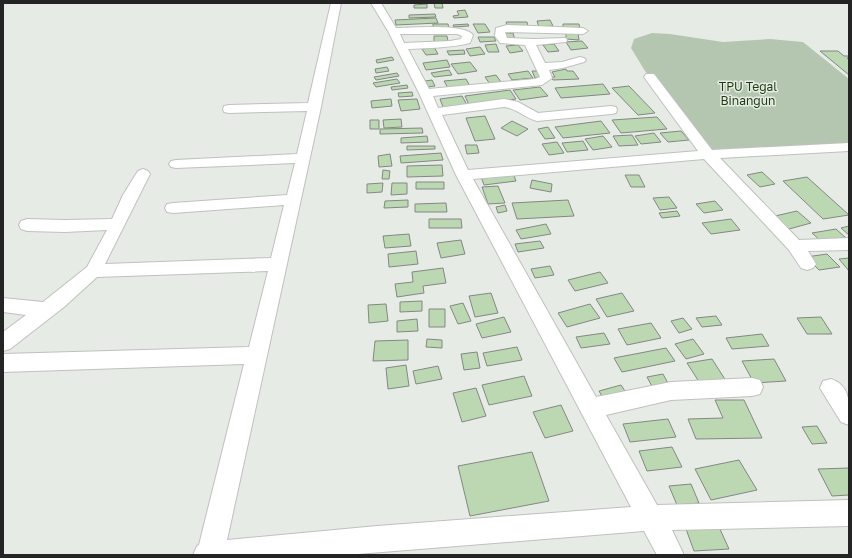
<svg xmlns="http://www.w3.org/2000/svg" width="852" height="558" font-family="'Golos Text',sans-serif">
  <rect width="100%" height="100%" fill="#e7ebe6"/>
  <path fill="#b5c6b0" d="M652 33 670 34 723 42 770 39 803 42 849 79V144L713 151 645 71 631 48 634 39Z"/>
  <path fill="#bcd8b3" stroke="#848783" d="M434 3H442L443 8H435Z
    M427 4V8H414V5Z
    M465 10 468 17 454 18 453 16 459 15 457 11Z
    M435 14 436 17 409 18V15Z
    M436 18 438 23 396 25 395 20Z
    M550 20 553 26 539 27 537 21Z
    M506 22H527L528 26H507Z
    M433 24H448L449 28 433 29Z
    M468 24 469 26 454 27 453 25Z
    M473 24H485L490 32 478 33Z
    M563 24H579L580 29H563Z
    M566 32 578 33 579 40 566 39Z
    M502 33H513L515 40H504Z
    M434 36H447L448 41 434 42Z
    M478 37H494L496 41 480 42Z
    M582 41 588 48 571 50 566 42Z
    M496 44 499 52H488L485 45Z
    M554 44 559 51 548 52 543 45Z
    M518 45 523 51 510 53 506 46Z
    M434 47 438 54 426 55 422 49Z
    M480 47 485 54 470 56 466 49Z
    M464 50 465 54 449 55 447 51Z
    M820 51H838L844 56H849V58H847L849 60V75Z
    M392 57 394 60 377 63 376 60Z
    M447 60 450 67 426 70 423 63Z
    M470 62 477 71 458 74 451 64Z
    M387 67 389 71 376 73 375 69Z
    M566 69 567 71H573L579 79 553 80 551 77H555L552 72Z
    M449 70 452 75 434 77 431 73Z
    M528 71 533 78 512 80 508 74Z
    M532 71H537L541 78H535Z
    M397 73 399 76 376 80 374 77Z
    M496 75 501 82 490 84 485 77Z
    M397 79 400 83 376 87 373 83Z
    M466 79 470 86 448 88 444 81Z
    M432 80 435 86 428 87 425 81Z
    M603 84 610 94 561 98 555 88Z
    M407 85 408 88 392 90 391 87Z
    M629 86 655 113 638 115 612 88Z
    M540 87 548 96 520 100 513 90Z
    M510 90 516 99 469 105 465 96Z
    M412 92 413 96 399 97 398 93Z
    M462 96 467 105 443 107 440 99Z
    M391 99 392 106 372 108 371 101Z
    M417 99 420 109 401 111 398 100Z
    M485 116 495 139 475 141 466 118Z
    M657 117 667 129 621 133 612 120Z
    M401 119 402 127 384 128 383 120Z
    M370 120H379V129H370Z
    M512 121 528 129 517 136 501 128Z
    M601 121 610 133 563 138 555 127Z
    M548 127 555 138 545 139 538 129Z
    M422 128 423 133 380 134V129Z
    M681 131 689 140 668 142 660 133Z
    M654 133 661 142 641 144 635 136Z
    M632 135 638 145 619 146 613 136Z
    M427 136 428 142 401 143V138Z
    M603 136 612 147 593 150 585 139Z
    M583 141 588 150 567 152 562 143Z
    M557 142 564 153 549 155 542 144Z
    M465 145H477L479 153 467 154Z
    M407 146H435V149L407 150Z
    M441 153 443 160 401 163 400 156Z
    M390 154 392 166 379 167 378 156Z
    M442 165 443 176 407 177V166Z
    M383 170 390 171 389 179H382Z
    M762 172 775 184 760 187 747 175Z
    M513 173 516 181 484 185 481 177Z
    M625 175H639L645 187H631Z
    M807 177 849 215 823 219 783 181Z
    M532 180 552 184 551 192 530 188Z
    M416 182H444V189H416Z
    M383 183 382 192 367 193V184Z
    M392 183H407V194L391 195Z
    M498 186 505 203 488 204 482 187Z
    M669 197 677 208 660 210 653 198Z
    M408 200V207L384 208 385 201Z
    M568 200 574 216 517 219 512 203Z
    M715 201 723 210 704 213 696 204Z
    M446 203 447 212H415V204Z
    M505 205 507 211 498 213 496 207Z
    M677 211 680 216 662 218 659 213Z
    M797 211 811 223 789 229 775 216Z
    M429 219H461L462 228H429Z
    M731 219 740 230 711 234 702 223Z
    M546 224 551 234 521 239 516 230Z
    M849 226V235L841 228Z
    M836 229 846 238 822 242 812 233Z
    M409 234 411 246 385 248 383 236Z
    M461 240 465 254 441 258 437 243Z
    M540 241 544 248 518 252 515 244Z
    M416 251 418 264 389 267 388 254Z
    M827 254 840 267 819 270 806 257Z
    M849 258V271L839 259Z
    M550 266 554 275 535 278 531 269Z
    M443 268 446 283 423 286 424 293 397 297 395 284 413 282 412 272Z
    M600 272 608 283 575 291 568 280Z
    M491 293 498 313 475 317 469 296Z
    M622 293 634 311 607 317 596 299Z
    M422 301V311L400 312V302Z
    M463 303 471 321 458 324 450 306Z
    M386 304 388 321 369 323 368 305Z
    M590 304 600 318 567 327 558 313Z
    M429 309H445V327H429Z
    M716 316 722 325 702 327 696 318Z
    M504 317 511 332 482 338 476 324Z
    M821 317 832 334H807L797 318Z
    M683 318 692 329 679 333 671 321Z
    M417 319 418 331 397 332V321Z
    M651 323 661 338 627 345 618 329Z
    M604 333 610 344 581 348 576 337Z
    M762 334 769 346 732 349 726 338Z
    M427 339 442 340V348L426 347Z
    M693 339 704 354 686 359 675 344Z
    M408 340V360L373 361 375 341Z
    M517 347 522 360 487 366 483 353Z
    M666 348 675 361 622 372 614 358Z
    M477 352 480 368 464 370 461 354Z
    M712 359 728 384 703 388 687 363Z
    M774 359 786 381 754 383 742 361Z
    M406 365 409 386 388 389 386 368Z
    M438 366 442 379 416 384 413 371Z
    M663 374 670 387 654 390 647 377Z
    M524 376 532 396 489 405 482 385Z
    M621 385 627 394 604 400 599 391Z
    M476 388 486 416 462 422 453 393Z
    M715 400H744L762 438 696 439 688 419 723 418Z
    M561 405 573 431 545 438 533 412Z
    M668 419 676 437 630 442 623 424Z
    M817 426 827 443 812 444 802 427Z
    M672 447 682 467 647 471 639 451Z
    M532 452 549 501 470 516 458 466Z
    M739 460 757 490 711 500 695 469Z
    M849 468V495L832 496 818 469Z
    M691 484 699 503 677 505 669 486Z
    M719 527 729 549 694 551 686 529Z"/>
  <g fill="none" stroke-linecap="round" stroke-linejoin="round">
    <defs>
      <path id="minor" d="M331 3H341L321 107 227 540 377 526 631 507 456 175 419 93 388 31 371 3H381L396 28C413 28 463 23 473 35L470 43C449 48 429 48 408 49L429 89 535 79 540 77 525 45 500 43 495 36 496 28 507 25 583 28 588 31 583 34 505 32 507 38 534 39 566 38 567 40 566 42 536 45 545 63 562 62 580 57 584 58 586 60 584 62 563 68 549 70 552 78 542 85 433 96 438 108 504 99 518 102 538 113 611 106 616 107 617 110 616 113 611 114 537 121C525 118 516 108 504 107L442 115 468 170 698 151 644 77 646 74H654L712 150 849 143V151L720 158 799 240 849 238V250L808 251 816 264 813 268 807 270 801 268 789 250 704 159 473 179 596 397 671 382 752 378 760 380 763 387 760 394 752 396 671 400 606 415 657 505 849 500V526L672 530 684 555H657L644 531 345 555H193L197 546 199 545 244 364 3 372V354L249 347 268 271 97 277 64 307 10 349 3 351V332L26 315 3 312V298L43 302 87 267 107 230 65 232 27 231 21 229 19 225 21 221 27 219 65 220 112 219 123 195 136 174 138 171 143 169 148 171 150 174 105 264 271 258 284 205 173 213 167 212 165 208 167 204 173 203 287 195 295 163 176 168 171 167 169 164 171 161 176 160 297 154 307 111 229 113 224 112 223 109 224 106 229 105 308 103ZM400 34H457L462 36 461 39 450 41 404 43Z
        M831 379C852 386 849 406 849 425L841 422 820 388 823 381Z"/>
    </defs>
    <use href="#minor" stroke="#bec1bd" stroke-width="2"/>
    <use href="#minor" fill="#fff" fill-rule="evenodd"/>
  </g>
  <g text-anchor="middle" stroke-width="3" stroke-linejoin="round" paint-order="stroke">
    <g font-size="12" fill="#1a3e0b" stroke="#e7ebe6">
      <text x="748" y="91">TPU Tegal<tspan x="748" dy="14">Binangun</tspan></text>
    </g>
  </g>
  <rect width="852" height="558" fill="none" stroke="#232423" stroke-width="8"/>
</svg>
